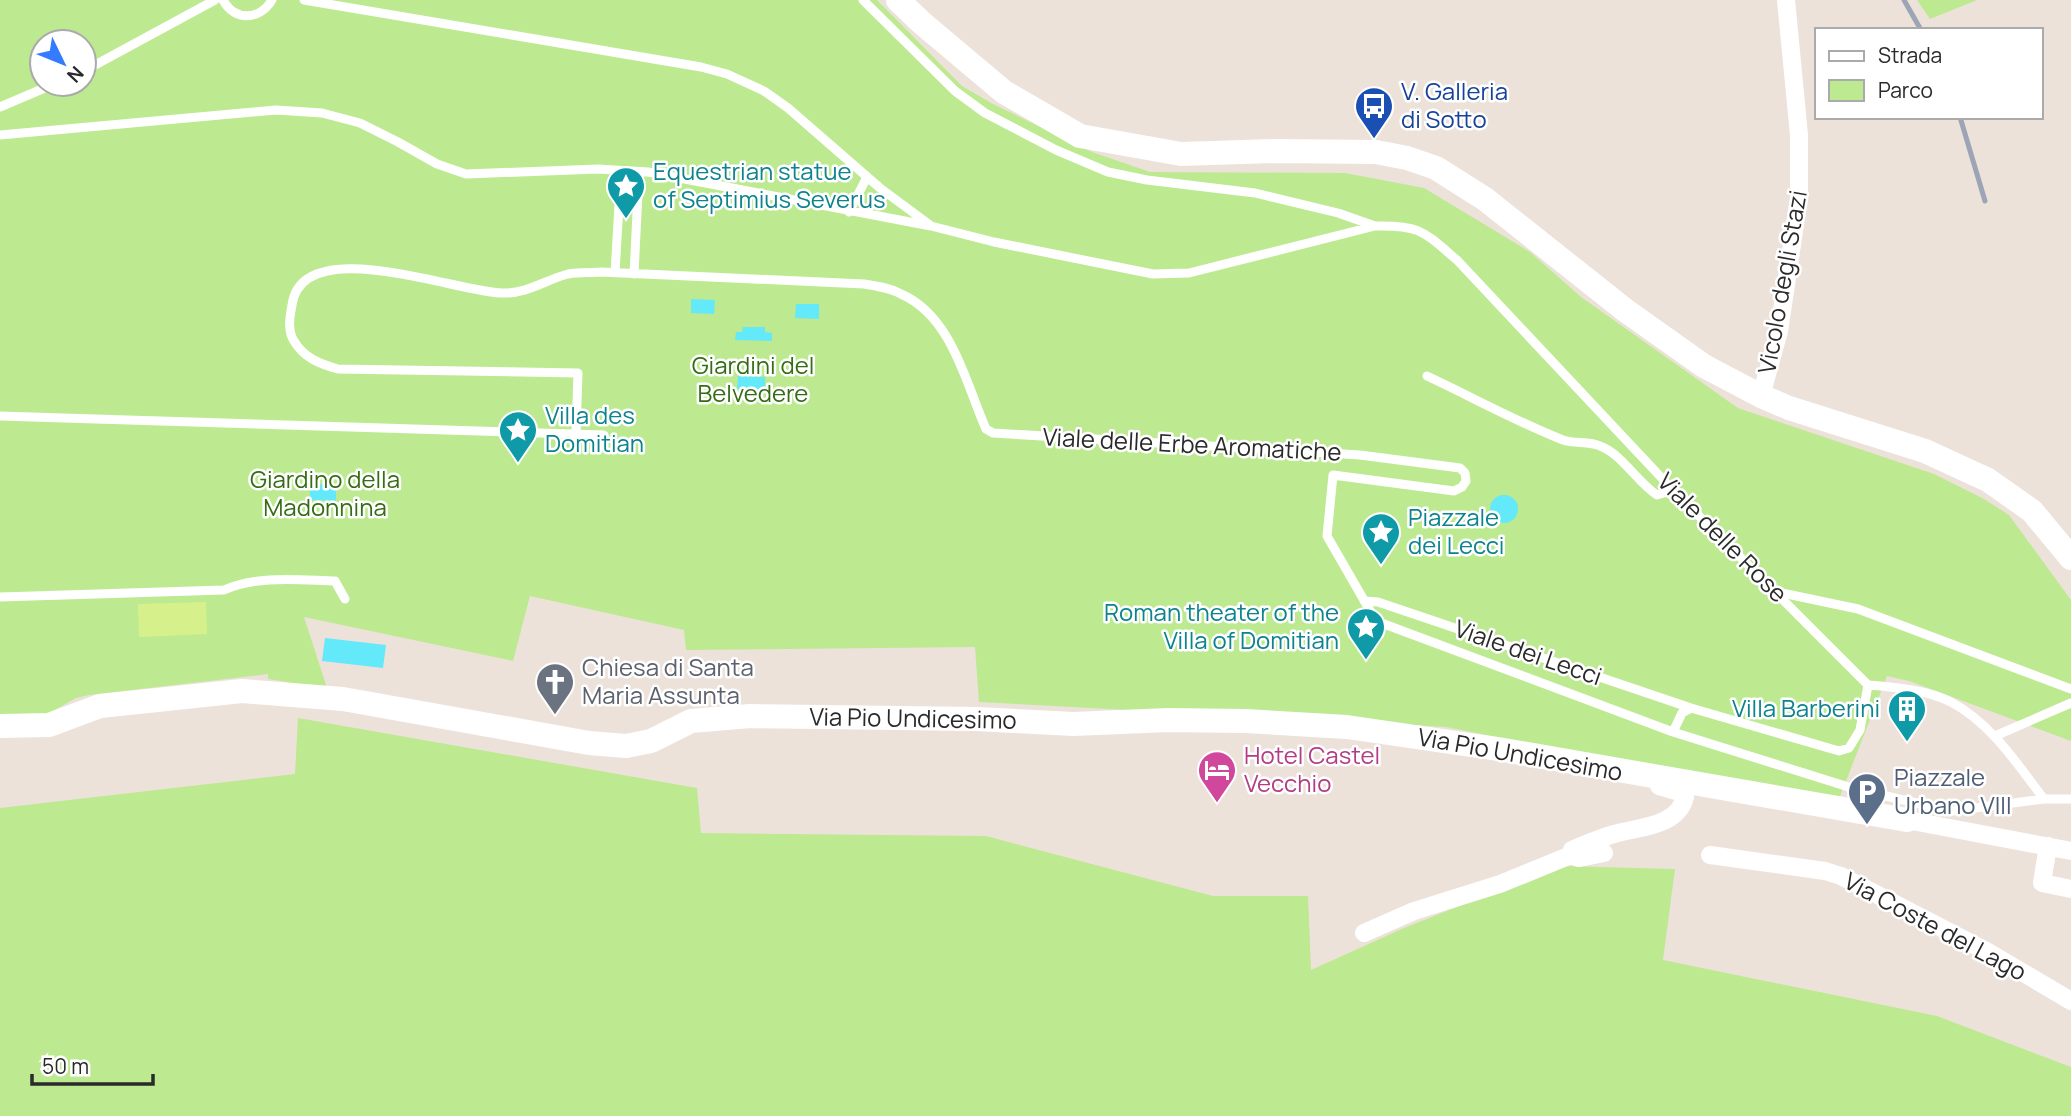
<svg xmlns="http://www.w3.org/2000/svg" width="2071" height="1116" font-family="Manrope,sans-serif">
  <rect width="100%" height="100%" fill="#ede2da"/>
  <path fill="#bde991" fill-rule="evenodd" d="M0 0H877L962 86 993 104 1092 152 1150 172 1345 173 1424 188 1530 252 1581 297 1738 408 1934 474 1984 499 2009 515 2071 600V741L1909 681 1887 676 1837 804 1446 727 979 702 975 647 686 650 684 630 530 596 513 661 304 617 327 688 268 679V674L89 695 76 698 46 715 0 714ZM42 42H84V84H42Z
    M1917 0H1977L1930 19Z
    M298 718 697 788 701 833 986 836 1213 896H1308L1311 970 1404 928 1560 866 1675 869 1663 960 1937 1016 2071 1067V1116H0V808L295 774Z"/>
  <path fill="#d6f18c" d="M206 602 207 634 139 637 138 604Z"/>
  <path fill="#63e9f9" d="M691 299 715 300 714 314 691 313Z
    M796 304H819V319L795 318Z
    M743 327H765V332L772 333V341L735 340 736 332H742Z
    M738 376 765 377V390L737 389Z
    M310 484 336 485V501L310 500Z
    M1490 509a14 14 0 1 1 28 0a14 14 0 1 1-28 0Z
    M325 638 386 645 383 668 322 661Z"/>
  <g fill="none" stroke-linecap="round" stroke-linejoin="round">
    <path stroke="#fff" stroke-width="9" d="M223 0C235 22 260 20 272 0
      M304 0 701 67 727 74 764 91 788 108 880 188 930 225
      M863 0 955 91 985 113 1056 150 1108 172 1147 180 1255 193 1338 213 1375 226
      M84 71 215 0
      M0 107 54 84
      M0 135 276 110 322 113 360 123 398 142 437 164 466 174 598 169 648 172 931 226 994 242 1153 274 1189 273 1375 226C1420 225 1423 231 1457 260L1673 490 1868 685C1893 687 1928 690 1951 702 1992 724 2017 764 2044 799
      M849 212 867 177
      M615 273 621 171
      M634 274 639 172
      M1427 376C1472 397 1517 422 1563 440 1575 444 1589 441 1600 446 1622 454 1637 482 1657 495L1673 490
      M0 416 604 435
      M576 433 578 373 338 369C320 364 304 358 294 341 287 330 290 316 292 305 302 232 456 292 502 293 527 294 545 280 568 274 579 272 590 273 601 272L864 284C877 286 890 288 901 294 952 316 966 384 986 429L993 433 1360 455 1460 468 1465 473 1466 481 1462 487 1454 491 1333 475 1327 536 1376 621 1673 732 1855 789 1952 811 2044 799H2071
      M1777 592 1858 609 2071 689
      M0 597 224 590C258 575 298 580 335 581L345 599
      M1364 601 1378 602 1691 708
      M1673 732 1682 713 1691 708 1839 751 1849 748 1860 730 1868 685
      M1995 736 2071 703"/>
    <path stroke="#fff" stroke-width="18" d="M1761 396 1779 331 1799 198V135L1786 0
      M1907 820 2071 851
      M2048 846 2042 883 2071 889
      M1604 853 1579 858 1571 855 1572 850C1586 844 1600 838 1614 834 1638 827 1678 827 1685 797L1680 792 1659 786
      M1710 855 1825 871 1841 876 1988 952 2071 1001
      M1364 933 1414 911 1500 884 1571 855"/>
    <path stroke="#fff" stroke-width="24" d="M898 0 922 23 1004 92 1080 136 1181 154 1275 151 1376 152 1407 158 1436 168 1485 199 1625 310 1704 366 1761 396 1789 408 1925 451 1988 480 2032 511 2071 558
      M0 726 49 725 100 706 242 691 343 699 589 743 626 746 651 741 691 721 750 716 977 719 1073 724 1168 720 1246 721 1347 727 1498 749 1907 820"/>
    <path stroke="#9ca4b6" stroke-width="5" d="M1904 0 1921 30
      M1960 117 1985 201"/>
  </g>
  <defs>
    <symbol id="bus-pin" viewBox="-11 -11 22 30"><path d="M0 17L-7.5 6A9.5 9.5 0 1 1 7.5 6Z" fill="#1a4fb4" stroke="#fff"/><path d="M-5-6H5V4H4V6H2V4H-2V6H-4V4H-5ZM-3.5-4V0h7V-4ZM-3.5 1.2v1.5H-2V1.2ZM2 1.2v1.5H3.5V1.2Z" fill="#fff"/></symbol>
    <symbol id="sight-pin" viewBox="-11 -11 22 30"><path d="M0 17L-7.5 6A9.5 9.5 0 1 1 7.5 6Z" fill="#0f9aa8" stroke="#fff"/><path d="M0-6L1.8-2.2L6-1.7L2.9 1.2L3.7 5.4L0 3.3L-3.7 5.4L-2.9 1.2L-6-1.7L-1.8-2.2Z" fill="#fff"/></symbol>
    <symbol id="church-pin" viewBox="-11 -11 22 30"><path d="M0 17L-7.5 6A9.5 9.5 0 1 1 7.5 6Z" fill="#6b7280" stroke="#fff"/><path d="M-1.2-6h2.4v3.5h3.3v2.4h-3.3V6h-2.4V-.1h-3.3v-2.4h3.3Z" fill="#fff"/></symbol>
    <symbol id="building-pin" viewBox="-11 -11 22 30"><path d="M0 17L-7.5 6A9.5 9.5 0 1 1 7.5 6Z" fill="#0f9aa8" stroke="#fff"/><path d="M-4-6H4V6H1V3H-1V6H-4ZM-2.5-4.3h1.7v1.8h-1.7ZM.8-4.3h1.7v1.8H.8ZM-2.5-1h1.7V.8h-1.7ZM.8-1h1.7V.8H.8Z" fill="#fff"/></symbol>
    <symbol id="hotel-pin" viewBox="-11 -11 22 30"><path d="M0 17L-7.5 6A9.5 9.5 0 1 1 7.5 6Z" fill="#d1479c" stroke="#fff"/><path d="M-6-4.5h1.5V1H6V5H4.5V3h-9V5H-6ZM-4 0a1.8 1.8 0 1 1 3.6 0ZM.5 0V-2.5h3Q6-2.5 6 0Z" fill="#fff"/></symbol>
    <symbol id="parking-pin" viewBox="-11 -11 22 30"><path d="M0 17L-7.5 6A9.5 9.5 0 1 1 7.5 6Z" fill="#5c6f8a" stroke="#fff"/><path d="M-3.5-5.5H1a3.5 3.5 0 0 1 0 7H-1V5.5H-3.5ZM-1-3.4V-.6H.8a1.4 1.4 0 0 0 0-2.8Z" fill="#fff"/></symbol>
  </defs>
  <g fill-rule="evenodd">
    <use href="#bus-pin" x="1352" y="84" width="44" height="60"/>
    <use href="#sight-pin" x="604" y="164" width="44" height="60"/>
    <use href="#sight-pin" x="496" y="408" width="44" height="60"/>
    <use href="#sight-pin" x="1359" y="510" width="44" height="60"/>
    <use href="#sight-pin" x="1344" y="605" width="44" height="60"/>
    <use href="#church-pin" x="533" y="660" width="44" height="60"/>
    <use href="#building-pin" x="1885" y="687" width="44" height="60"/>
    <use href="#hotel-pin" x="1195" y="748" width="44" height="60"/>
    <use href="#parking-pin" x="1845" y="770" width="44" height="60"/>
  </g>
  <g text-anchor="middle" stroke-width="5" stroke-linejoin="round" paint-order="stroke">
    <g font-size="24" fill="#164399" stroke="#fff" text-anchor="start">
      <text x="1401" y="100">V. Galleria<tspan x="1401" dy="28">di Sotto</tspan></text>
    </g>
    <g font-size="24" fill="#0d838f" stroke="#fff" text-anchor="start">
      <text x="653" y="180">Equestrian statue<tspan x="653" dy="28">of Septimius Severus</tspan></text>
      <text x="545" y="424">Villa des<tspan x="545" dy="28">Domitian</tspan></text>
      <text x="1408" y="526">Piazzale<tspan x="1408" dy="28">dei Lecci</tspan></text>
      <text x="1339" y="621" text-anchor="end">Roman theater of the<tspan x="1339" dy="28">Villa of Domitian</tspan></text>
      <text x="1880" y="717" text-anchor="end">Villa Barberini</text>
    </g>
    <g font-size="24" fill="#2a2a2a" stroke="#fff">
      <text transform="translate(1783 282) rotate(-80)" y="8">Vicolo degli Stazi</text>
      <text transform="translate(1192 445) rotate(3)" y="8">Viale delle Erbe Aromatiche</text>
      <text transform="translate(1722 538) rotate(45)" y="8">Viale delle Rose</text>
      <text transform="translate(1528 653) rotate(19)" y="8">Viale dei Lecci</text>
      <text transform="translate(913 719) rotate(1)" y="8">Via Pio Undicesimo</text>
      <text transform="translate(1520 755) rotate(10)" y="8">Via Pio Undicesimo</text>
      <text transform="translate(1935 927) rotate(28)" y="8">Via Coste del Lago</text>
    </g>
    <g font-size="24" fill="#346d13" stroke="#fff">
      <text x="753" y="374">Giardini del<tspan x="753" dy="28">Belvedere</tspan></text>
      <text x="325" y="488">Giardino della<tspan x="325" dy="28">Madonnina</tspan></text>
    </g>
    <g font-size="24" fill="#5b616d" stroke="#fff" text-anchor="start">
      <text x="582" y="676">Chiesa di Santa<tspan x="582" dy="28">Maria Assunta</tspan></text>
    </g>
    <g font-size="24" fill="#b23c85" stroke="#fff" text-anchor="start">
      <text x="1244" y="764">Hotel Castel<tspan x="1244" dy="28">Vecchio</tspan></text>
    </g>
    <g font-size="24" fill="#4e5e75" stroke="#fff" text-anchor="start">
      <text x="1894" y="786">Piazzale<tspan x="1894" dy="28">Urbano VIII</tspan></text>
    </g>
  </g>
  <rect x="1815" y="28" width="228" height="91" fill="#ffffff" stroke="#aaaaaa" stroke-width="2"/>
  <rect x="1829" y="51" width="35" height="10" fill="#ffffff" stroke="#aaaaaa" stroke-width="2"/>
  <text x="1878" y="63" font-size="21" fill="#2a2a2a">Strada</text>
  <rect x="1829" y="80" width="35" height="21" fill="#bde991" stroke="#aaaaaa" stroke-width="2"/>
  <text x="1878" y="98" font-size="21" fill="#2a2a2a">Parco</text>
  <g transform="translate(63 63) rotate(133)"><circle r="33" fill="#ffffff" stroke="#aaaaaa" stroke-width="2"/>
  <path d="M0-5L12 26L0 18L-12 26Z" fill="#357bff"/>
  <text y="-10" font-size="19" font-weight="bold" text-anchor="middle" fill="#2a2a2a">N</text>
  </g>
  <path d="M32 1074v10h121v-10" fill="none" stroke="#2a2a2a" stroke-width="3.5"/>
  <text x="42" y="1074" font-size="21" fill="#2a2a2a" stroke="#ffffff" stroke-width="5" paint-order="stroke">50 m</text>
</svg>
